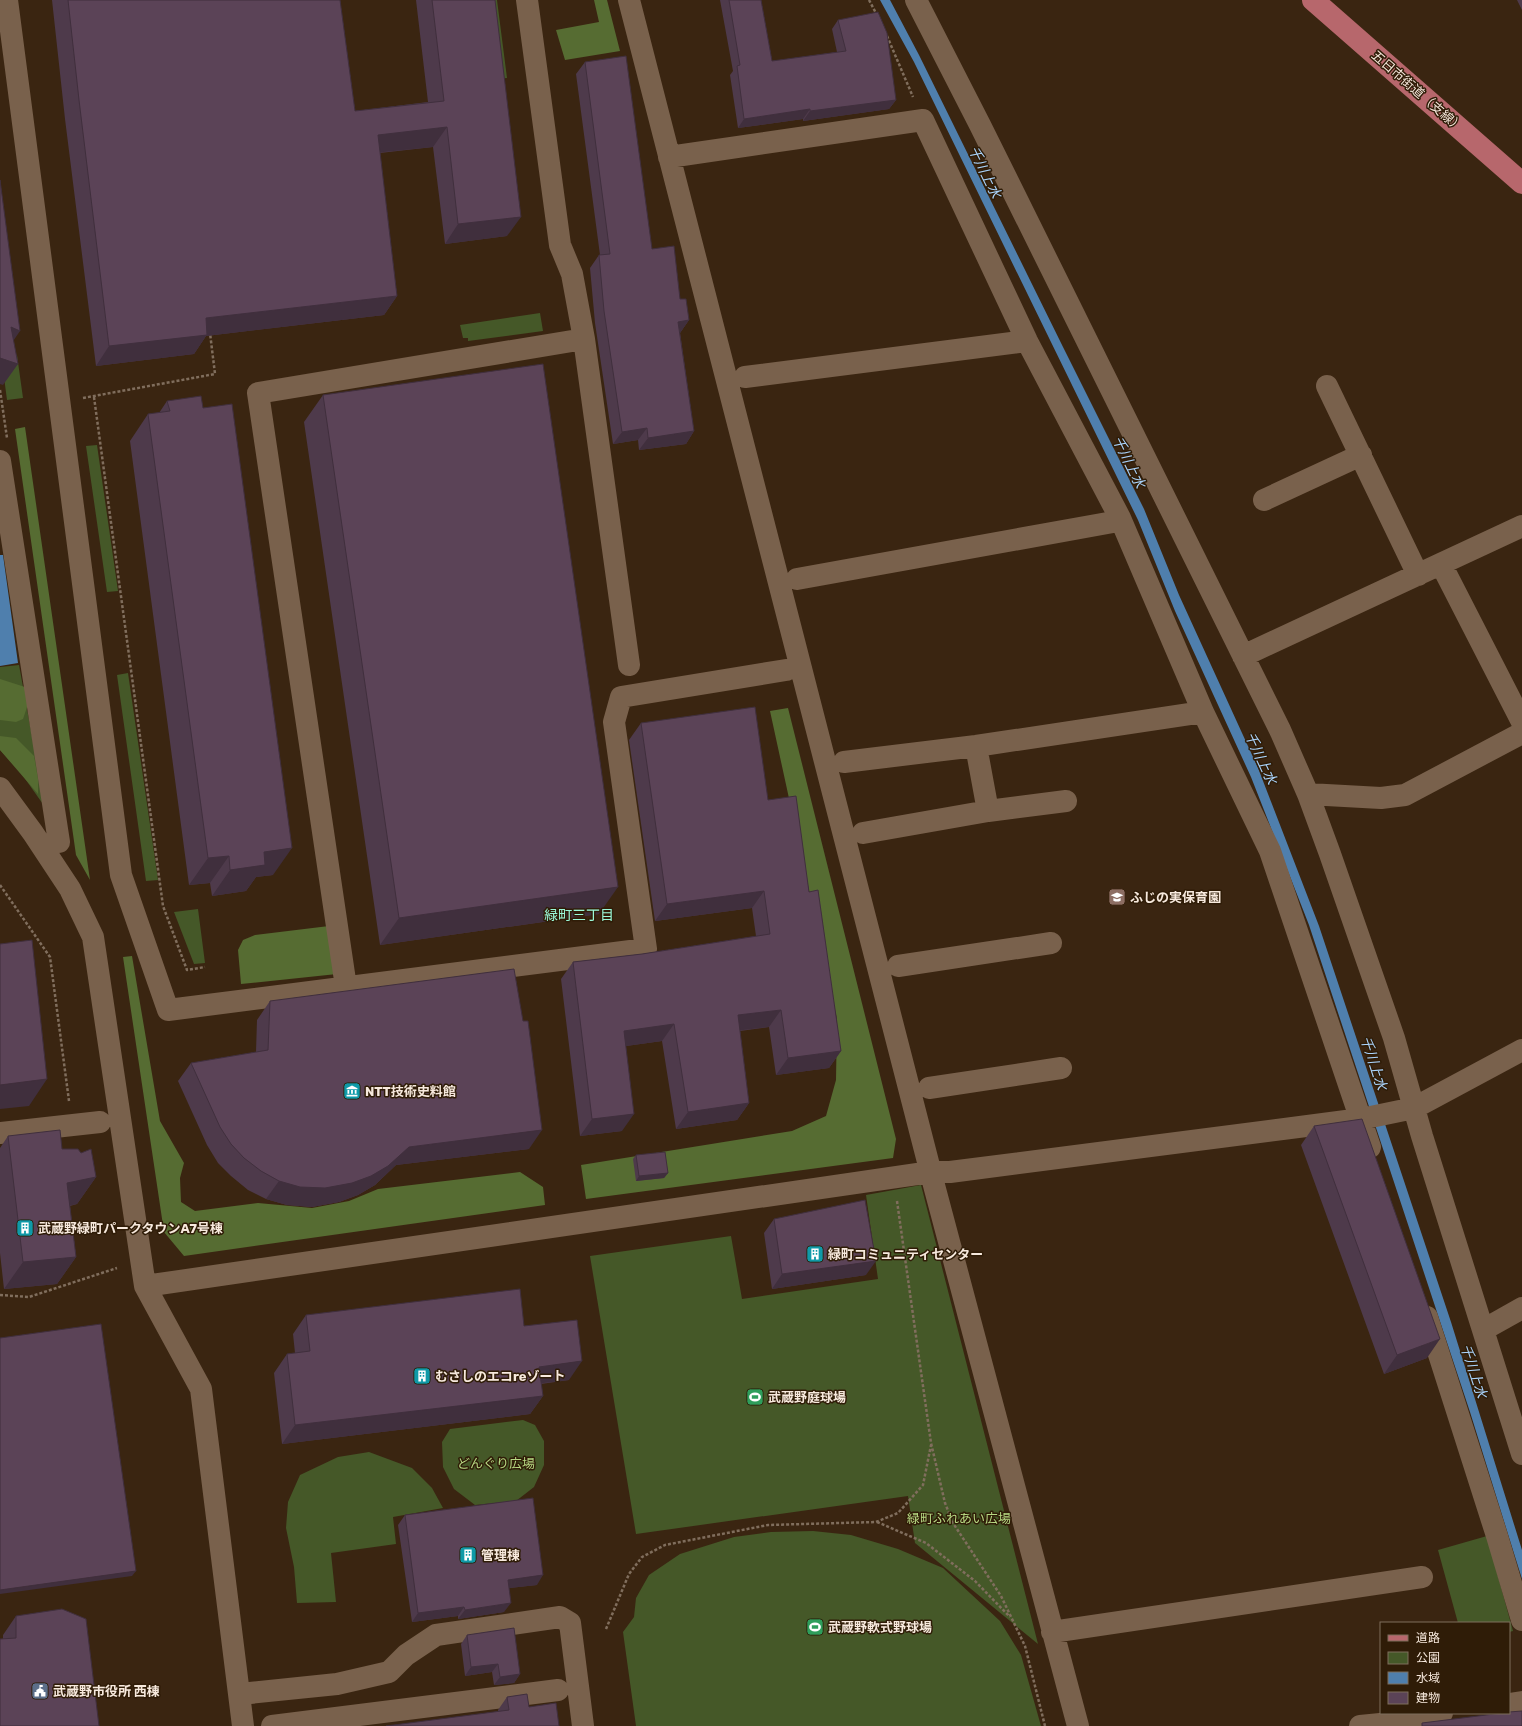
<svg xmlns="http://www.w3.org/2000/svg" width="1522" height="1726" font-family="Rubik,'Noto Sans JP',sans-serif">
  <rect width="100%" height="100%" fill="#3a2511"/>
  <path fill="#455828" d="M485 0H497L507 78 495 79Z
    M540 313 543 331 468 341V338H463L460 325Z
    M17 355 23 398 7 400 2 362Z
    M97 445 118 591 107 592 86 446Z
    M19 665 45 807 21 773 0 750V667Z
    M128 673 158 880 146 881 117 675Z
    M198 909 205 963 194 964 174 912Z
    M921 1185 1038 1644 915 1543 908 1496 636 1534 590 1256 731 1236 742 1299 878 1279 866 1195Z
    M523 1420 535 1425 544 1441V1465L534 1487 516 1501 475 1505 454 1489 443 1467 442 1442 450 1429Z
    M369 1452 412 1468 432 1488 443 1508 393 1517 396 1544 331 1553 336 1602 297 1603 294 1567 286 1528 288 1502 300 1475 338 1457Z
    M813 1531 851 1535 898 1549 943 1568 1000 1621 1021 1655 1041 1726H636L623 1632 634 1617 636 1598 649 1575 680 1554 734 1537 771 1532Z
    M1487 1536 1513 1631 1509 1632V1623H1458L1438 1550Z"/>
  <path fill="#566c32" d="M594 0H607L620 51 565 60 556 30 599 22Z
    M25 427 90 880 76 855 15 429Z
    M0 679 25 687 29 701 23 719 16 722 0 720Z
    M788 708 896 1139 893 1158 586 1199 581 1165 792 1131 826 1116 836 1080 837 1019 770 711Z
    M0 736 16 738 34 756 38 779V794L0 750Z
    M329 926 337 974 241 984 238 950 243 940 255 935Z
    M132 956 160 1121 184 1163 180 1178 181 1202 195 1211 258 1203 312 1208 349 1201 378 1189 520 1172 543 1187 545 1205 184 1256 164 1232 123 957Z"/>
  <path fill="#4f7fad" d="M880 0H890L919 55 1063 347 1144 509 1179 595 1258 768 1319 926 1451 1322 1522 1550V1579L1470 1412 1309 925 1251 777 1175 611 1138 520 914 62Z
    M0 555H3L18 663 0 666Z"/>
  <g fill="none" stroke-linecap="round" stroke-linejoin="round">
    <path stroke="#806e5d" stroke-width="2.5" stroke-dasharray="3 2" stroke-linecap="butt" d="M869 0 877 15
      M887 36 913 97
      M0 390 7 438
      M94 397 163 906 187 970 205 967
      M83 398 215 374 210 333
      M0 885 50 957 69 1101
      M897 1201 931 1443 945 1503 953 1523 1001 1596 1025 1646 1045 1726
      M0 1295 29 1297 117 1268
      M877 1522 926 1543 975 1581 1010 1617
      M606 1629 629 1574 642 1557 665 1545 768 1525 876 1522 898 1513 923 1485 931 1445"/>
    <path stroke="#79614c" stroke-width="22" d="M7 0 121 875 168 1010 646 949 614 722 621 697 786 670
      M527 0 560 245 572 274 584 339 629 665
      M629 0 935 1189 1078 1726
      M916 0 980 125 1280 730 1308 794 1330 854 1394 1038 1422 1136 1522 1454
      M669 157 923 120 1027 341 1120 518 1203 712 1270 851 1370 1147
      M745 377 1027 341
      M1327 386 1418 575
      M0 461 59 842
      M1264 500 1361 455
      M1441 564 1522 722
      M797 579 1113 522 1120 518
      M1243 656 1522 526
      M844 762 976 746 1203 712
      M0 788 33 833 70 889 93 937 145 1286 201 1389 243 1726
      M1308 794 1381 798 1405 795 1522 733
      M988 811 1066 801
      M863 833 988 811 976 746
      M898 966 1051 943
      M346 987 258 393 584 339
      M929 1088 1061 1068
      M0 1133 100 1122
      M145 1286 931 1172H950L1361 1119 1414 1108 1522 1050
      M1427 1317 1497 1536 1522 1620
      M1483 1330 1522 1308
      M1052 1632 1422 1577
      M240 1694 337 1684 389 1672 406 1655 436 1635 560 1617 570 1623 583 1726
      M1509 1704 1522 1702
      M272 1726 558 1690
      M1360 1726 1401 1722 1442 1713"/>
    <path stroke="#b7676c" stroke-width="22" d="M1313 0 1522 183"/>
  </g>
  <path fill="#4e3a4b" d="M52 0H340L355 111 428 102 416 0H495L507 236 445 244 433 147 380 153 397 296 384 315 206 336 194 354 96 366 65 119Z
    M720 0H761L772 61 837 52 832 29 838 20 896 100 889 109 803 121V119L738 128 730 75 733 71Z
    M1517 0H1522V10Z
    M585 62 652 249 680 299 689 320 680 333 694 431 686 444 639 450 638 440 613 444 595 323 590 268 599 255H600L576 74Z
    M323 395 599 914 380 945 304 422Z
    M167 401 203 408 273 875 256 877 246 891 212 896 210 883 189 885 130 441 148 414 159 413Z
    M641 723 768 800 809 892 841 1051 829 1068 776 1075 769 1027 740 1031 749 1103 737 1120 676 1129 662 1041 626 1046 622 1131 580 1136 561 979 573 962 642 954 756 936 752 908 655 921 629 740Z
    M270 1001 529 1149 396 1165 375 1185 358 1195 339 1202 312 1207 287 1205 266 1199 248 1190 231 1176 218 1163 207 1145 178 1081 191 1063 256 1052 257 1020Z
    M1314 1126 1427 1358 1384 1374 1301 1145Z
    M8 1136 96 1177 77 1204 70 1206 76 1257 57 1284 4 1289 0 1253V1148Z
    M636 1155 668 1173 664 1178 636 1181 633 1159Z
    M774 1219 866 1275 772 1289 764 1233Z
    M306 1315 524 1326 569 1380 541 1384 543 1396 530 1414 282 1444 274 1373 287 1354 295 1353 293 1334Z
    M405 1515 537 1585 509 1588 504 1612 458 1619V1616L412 1622 398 1525Z
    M16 1616 99 1726 3 1639V1635Z
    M467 1635 520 1674 514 1683 494 1685 492 1672 465 1676 461 1644Z
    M507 1697 529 1707 498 1712V1710Z"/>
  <path fill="#402f3d" d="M896 100 889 109 803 121 810 111Z
    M810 109 803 119 738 128 744 119Z
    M447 127 433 147 364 154 378 135Z
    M521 217 507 236 445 244 458 224Z
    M397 296 384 315 206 336 194 354 96 366 109 346 206 318Z
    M689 320 680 333 678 322Z
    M11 327 20 331 5 353Z
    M0 358 18 364 3 385 0 384Z
    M647 428 638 440 613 444 622 432Z
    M694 431 686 444 639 450 648 438Z
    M292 848 273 875 256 877 246 891 212 896 230 870 264 852Z
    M229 856 210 883 189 885 208 858Z
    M618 887 599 914 380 945 399 918Z
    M764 891 752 908 655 921 667 904Z
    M781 1010 769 1027 726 1032 738 1015Z
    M674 1024 662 1041 612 1048 624 1031Z
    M841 1051 829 1068 776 1075 788 1058Z
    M47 1079 29 1106 0 1109V1085Z
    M749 1103 737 1120 676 1129 688 1112Z
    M634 1114 622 1131 580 1136 592 1119Z
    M542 1130 529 1149 396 1165 375 1185 358 1195 339 1202 312 1207 287 1205 266 1199 279 1181 409 1147Z
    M668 1173 664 1178 636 1181 639 1176Z
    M96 1177 77 1204 48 1210 67 1183Z
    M76 1257 57 1284 4 1289 23 1262Z
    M876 1261 866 1275 772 1289 782 1274Z
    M1440 1339 1427 1358 1384 1374 1397 1355Z
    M582 1361 569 1380 526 1385 539 1367Z
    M543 1396 530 1414 282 1444 295 1425Z
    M136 1571 132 1576 0 1594V1590Z
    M543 1575 537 1585 501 1589 508 1580Z
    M511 1603 504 1612 458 1619 465 1610Z
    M464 1607 458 1616 412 1622 418 1613Z
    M498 1664 492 1672 465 1676 471 1667Z
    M520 1674 514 1683 494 1685 500 1677Z"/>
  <path fill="#5b4357" stroke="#402f3d" d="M68 0H340L355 111 444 101 432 0H495L521 217 458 224 447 127 378 135 397 296 206 318 207 335 109 346 79 100Z
    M729 0H761L772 61 846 51 838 20 878 12 887 33 896 100 810 111V109L744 119 737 66 740 65Z
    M626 56 652 249 674 246 680 299H686L689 320 678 322 694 431 648 438 647 428 622 432 604 311 599 255 610 254 585 62Z
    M0 180 20 331 11 327 18 364 0 358Z
    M543 364 618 887 399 918 323 395Z
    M201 396 203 408 232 404 292 848 264 852 265 865 230 870 229 856 208 858 148 414 170 411 167 401Z
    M755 707 768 800 796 796 809 892 818 890 841 1051 788 1058 781 1010 738 1015 749 1103 688 1112 674 1024 624 1031 634 1114 592 1119 573 962 642 954 770 934 764 891 667 904 641 723Z
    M32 940 47 1079 0 1085V944Z
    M514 969 523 1021H528L542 1130 409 1147 388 1166 371 1176 352 1183 325 1188 300 1187 279 1181 261 1171 244 1158 231 1144 220 1127 191 1063 268 1050 270 1001Z
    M1362 1119 1440 1339 1397 1355 1314 1126Z
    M60 1130 62 1149H78L81 1153 91 1149 96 1177 67 1183 76 1257 23 1262 8 1136Z
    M665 1152 668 1173 639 1176 636 1155Z
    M865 1200 876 1261 782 1274 774 1219Z
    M520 1289 524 1326 577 1320 582 1361 539 1367 543 1396 295 1425 287 1354 310 1351 306 1315Z
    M101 1324 136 1571 0 1590V1338Z
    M533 1498 543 1575 508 1580 511 1603 465 1610 464 1607 418 1613 405 1515Z
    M62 1609 86 1619 99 1726H0V1639L16 1638V1616Z
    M514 1628 520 1674 500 1677 498 1664 471 1667 467 1635Z
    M527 1694 529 1707 556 1703 559 1726H386L509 1710 507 1697Z
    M1522 1711V1726H1422V1723L1502 1713H1509V1712Z"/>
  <defs>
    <symbol id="school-square" viewBox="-11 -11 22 22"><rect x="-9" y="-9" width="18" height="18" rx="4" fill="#8d6e63" stroke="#2f1c07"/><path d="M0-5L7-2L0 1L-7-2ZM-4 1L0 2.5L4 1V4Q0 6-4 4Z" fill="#fff"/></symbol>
    <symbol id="museum-square" viewBox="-11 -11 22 22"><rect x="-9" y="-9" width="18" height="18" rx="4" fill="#0f9aa8" stroke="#2f1c07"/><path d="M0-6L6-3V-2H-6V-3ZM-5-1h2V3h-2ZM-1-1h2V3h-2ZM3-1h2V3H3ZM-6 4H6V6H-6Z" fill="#fff"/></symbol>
    <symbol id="building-square" viewBox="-11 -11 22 22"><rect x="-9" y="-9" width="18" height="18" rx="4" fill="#0f9aa8" stroke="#2f1c07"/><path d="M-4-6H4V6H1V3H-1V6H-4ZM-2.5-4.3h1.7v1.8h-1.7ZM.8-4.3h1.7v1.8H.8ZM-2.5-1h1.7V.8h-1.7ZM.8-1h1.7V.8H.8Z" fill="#fff"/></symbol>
    <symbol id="stadium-square" viewBox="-11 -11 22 22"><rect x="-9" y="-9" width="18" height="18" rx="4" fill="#2e9e5b" stroke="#2f1c07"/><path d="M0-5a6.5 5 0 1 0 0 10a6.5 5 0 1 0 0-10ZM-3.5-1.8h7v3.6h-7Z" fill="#fff"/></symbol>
    <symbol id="civic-square" viewBox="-11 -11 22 22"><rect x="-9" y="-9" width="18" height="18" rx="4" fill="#5c6f8a" stroke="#2f1c07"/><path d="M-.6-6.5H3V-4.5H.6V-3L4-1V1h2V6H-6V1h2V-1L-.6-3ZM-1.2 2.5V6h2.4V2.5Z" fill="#fff"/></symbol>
  </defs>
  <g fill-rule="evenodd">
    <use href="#school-square" x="1107" y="887" width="20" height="20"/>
    <use href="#museum-square" x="342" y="1081" width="20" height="20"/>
    <use href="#building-square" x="15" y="1218" width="20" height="20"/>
    <use href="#building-square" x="805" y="1244" width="20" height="20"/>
    <use href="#building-square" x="412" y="1366" width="20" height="20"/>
    <use href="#stadium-square" x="745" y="1387" width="20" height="20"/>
    <use href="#building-square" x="458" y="1545" width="20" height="20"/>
    <use href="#stadium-square" x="805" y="1617" width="20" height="20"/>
    <use href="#civic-square" x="30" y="1681" width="20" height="20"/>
  </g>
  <g text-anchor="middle" stroke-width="3" stroke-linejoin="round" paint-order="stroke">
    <g font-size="13" fill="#f7e9dd" stroke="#2f1c07">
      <text transform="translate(1418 91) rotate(41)" y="5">五日市街道（支線）</text>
    </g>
    <g font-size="13" font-weight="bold" fill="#f7e9dd" stroke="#2f1c07" text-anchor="start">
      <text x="1130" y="902">ふじの実保育園</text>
      <text x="365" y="1096">NTT技術史料館</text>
      <text x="38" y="1233">武蔵野緑町パークタウンA7号棟</text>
      <text x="828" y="1259">緑町コミュニティセンター</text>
      <text x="435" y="1381">むさしのエコreゾート</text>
      <text x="768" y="1402">武蔵野庭球場</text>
      <text x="481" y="1560">管理棟</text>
      <text x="828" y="1632">武蔵野軟式野球場</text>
      <text x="53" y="1696">武蔵野市役所 西棟</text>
    </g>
    <g font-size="13" fill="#b7d983" stroke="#2f1c07">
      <text x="496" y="1468">どんぐり広場</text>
      <text x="959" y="1523">緑町ふれあい広場</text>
    </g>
    <g font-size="14" font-style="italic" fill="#abd4fc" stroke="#2f1c07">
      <text transform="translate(985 172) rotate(64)" y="5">千川上水</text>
      <text transform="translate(1129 462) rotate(64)" y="5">千川上水</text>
      <text transform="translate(1261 758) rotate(65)" y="5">千川上水</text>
      <text transform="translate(1374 1063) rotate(72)" y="5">千川上水</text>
      <text transform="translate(1474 1371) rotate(72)" y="5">千川上水</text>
    </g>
    <g font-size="14" fill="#9bf9d9" stroke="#2f1c07">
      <text x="579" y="920">緑町三丁目</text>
    </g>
  </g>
  <rect x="1380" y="1622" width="130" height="92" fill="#2f1c07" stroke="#7f6e5d"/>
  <rect x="1388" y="1635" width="20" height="6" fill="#b7676c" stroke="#7f6e5d"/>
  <text x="1416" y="1642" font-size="12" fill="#f7e9dd">道路</text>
  <rect x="1388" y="1652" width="20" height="12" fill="#455828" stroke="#7f6e5d"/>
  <text x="1416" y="1662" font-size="12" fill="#f7e9dd">公園</text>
  <rect x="1388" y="1672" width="20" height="12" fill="#4f7fad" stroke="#7f6e5d"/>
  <text x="1416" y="1682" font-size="12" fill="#f7e9dd">水域</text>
  <rect x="1388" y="1692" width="20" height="12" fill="#5b4357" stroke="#7f6e5d"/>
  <text x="1416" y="1702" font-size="12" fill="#f7e9dd">建物</text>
</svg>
